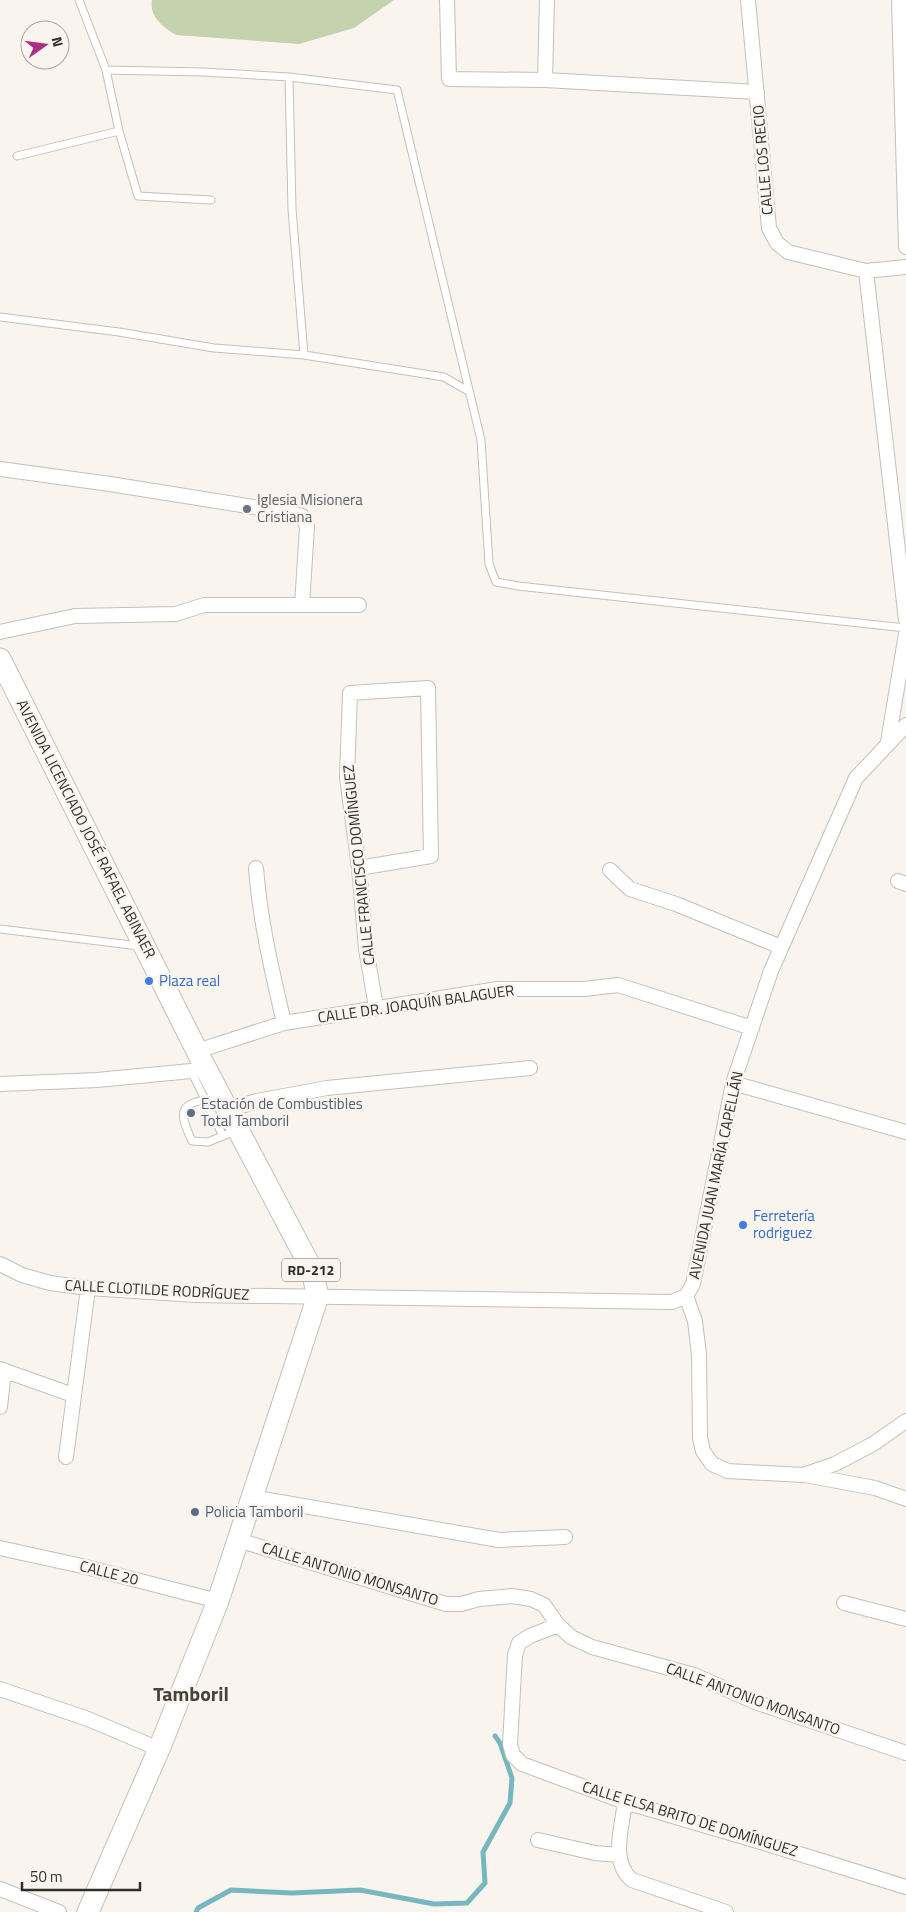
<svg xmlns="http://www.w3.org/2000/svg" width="906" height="1912" font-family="'Titillium Web',sans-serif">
  <rect width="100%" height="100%" fill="#f9f5ee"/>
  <path fill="#c4d2ad" d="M152 0H394L354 28 299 44 176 35C163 27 149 17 152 0Z"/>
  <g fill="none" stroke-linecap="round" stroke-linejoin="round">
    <path stroke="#77b7bf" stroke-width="5" d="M196 1912 198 1908 231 1890 292 1893 360 1890 434 1904 467 1903 485 1883 483 1852 510 1803 512 1778 500 1743 495 1736"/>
    <defs>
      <path id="lane" d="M106 70 203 72 289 77 397 90 481 440 489 564 496 582 518 586 906 628
        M289 77 292 209 304 355
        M119 131 138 196 211 200
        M17 156 119 131 106 70 79 0
        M0 317 119 332 214 348 304 355 444 377 468 391
        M0 929 139 946
        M191 1071 223 1136
        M217 1096C183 1105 175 1105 192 1141L208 1142 235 1131"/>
      <path id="street" d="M447 0 449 79 545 80 757 92
        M748 0 769 228 777 243 788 252 866 271 906 267
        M899 0 906 247
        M545 80 547 0
        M866 271 906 620
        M0 469 110 484 291 513 302 516 307 527 302 605H359
        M0 632 75 616 176 614 204 605H302
        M888 742 906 634
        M256 868C260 921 272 971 284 1023
        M359 868 431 856 428 688 350 693 347 777 359 868 366 949 376 1007
        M610 870 630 889 676 904 781 947
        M898 881 906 884
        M197 1051 284 1023 498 989H584L618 985 752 1028
        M733 1083 906 1132
        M0 1084 97 1080 191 1071 205 1067
        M228 1110 257 1101 327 1088 530 1068
        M0 1264 22 1275 50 1283 88 1288 196 1295 672 1302 686 1296 693 1284 733 1083 771 971 856 778 906 725
        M686 1296 695 1321 699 1355 700 1438 703 1451 712 1464 728 1471 803 1475 835 1464 873 1444 906 1421
        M0 1369 73 1395
        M0 1407 4 1370
        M66 1457 88 1288
        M805 1475 875 1488 906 1499
        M252 1497 499 1540 565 1537
        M238 1540 446 1604H461L479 1599 512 1596 531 1599 544 1605 558 1625 571 1637 592 1647 694 1675 755 1702 906 1753
        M0 1548 82 1566 218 1601
        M844 1603 906 1619
        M558 1625 530 1636 519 1643 515 1655 510 1744 513 1755 522 1764 625 1802 761 1842 906 1887
        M0 1689 88 1719 159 1749
        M625 1802C622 1827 610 1862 632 1880L726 1912
        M538 1840 595 1853 619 1855
        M0 1889 59 1912"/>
      <path id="primary" d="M0 659 205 1067 311 1268 318 1296 218 1601 159 1749 88 1912"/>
    </defs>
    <use href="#lane" stroke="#c3c0b8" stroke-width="9"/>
    <use href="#street" stroke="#c3c0b8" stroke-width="16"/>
    <use href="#primary" stroke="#c3c0b8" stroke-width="23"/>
    <use href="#lane" stroke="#fff" stroke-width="7"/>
    <use href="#street" stroke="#fff" stroke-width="14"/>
    <use href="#primary" stroke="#fff" stroke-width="21"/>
  </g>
  <circle fill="#6b7280" stroke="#f9f5ee" stroke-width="2" cx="247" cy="509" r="5"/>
  <g fill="#3f7fe0" stroke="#f9f5ee" stroke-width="2">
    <circle cx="149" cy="981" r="5"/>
    <circle cx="743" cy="1225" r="5"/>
  </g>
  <g fill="#5c6f8a" stroke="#f9f5ee" stroke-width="2">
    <circle cx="191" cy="1113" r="5"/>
    <circle cx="195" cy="1512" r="5"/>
  </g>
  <g text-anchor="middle" stroke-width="5" stroke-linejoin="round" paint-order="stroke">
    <rect fill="#f9f5ee" stroke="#6c6a66" stroke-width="1" x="282" y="1258.5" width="58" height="23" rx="4"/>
    <g font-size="14" font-weight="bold" fill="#2f2e2b">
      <text x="311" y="1275">RD-212</text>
    </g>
    <g font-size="15" fill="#2f2e2b" stroke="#f9f5ee">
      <text transform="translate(763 160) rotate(-95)" y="5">CALLE LOS RECIO</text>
      <text transform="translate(86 829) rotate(63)" y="5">AVENIDA LICENCIADO JOSÉ RAFAEL ABINAER</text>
      <text transform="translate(359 865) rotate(-96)" y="5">CALLE FRANCISCO DOMÍNGUEZ</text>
      <text transform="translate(416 1004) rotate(-8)" y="5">CALLE DR. JOAQUÍN BALAGUER</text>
      <text transform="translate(716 1175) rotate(-78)" y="5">AVENIDA JUAN MARÍA CAPELLÁN</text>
      <text transform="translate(157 1290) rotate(3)" y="5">CALLE CLOTILDE RODRÍGUEZ</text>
      <text transform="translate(109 1573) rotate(14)" y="5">CALLE 20</text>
      <text transform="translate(350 1574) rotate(17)" y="5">CALLE ANTONIO MONSANTO</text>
      <text transform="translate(753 1699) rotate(20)" y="5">CALLE ANTONIO MONSANTO</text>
      <text transform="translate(690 1819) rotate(17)" y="5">CALLE ELSA BRITO DE DOMÍNGUEZ</text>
    </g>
    <g font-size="15" fill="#5b616d" stroke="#f9f5ee" text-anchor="start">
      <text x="257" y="505">Iglesia Misionera<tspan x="257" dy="17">Cristiana</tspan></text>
    </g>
    <g font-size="15" fill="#366cbe" stroke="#f9f5ee" text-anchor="start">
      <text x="159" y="986">Plaza real</text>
      <text x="753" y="1221">Ferretería<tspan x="753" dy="17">rodriguez</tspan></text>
    </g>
    <g font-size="15" fill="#4e5e75" stroke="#f9f5ee" text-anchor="start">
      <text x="201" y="1109">Estación de Combustibles<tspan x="201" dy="17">Total Tamboril</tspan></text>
      <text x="205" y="1517">Policia Tamboril</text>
    </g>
    <g font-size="20" font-weight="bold" fill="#46433d" stroke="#f9f5ee">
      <text x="191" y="1701">Tamboril</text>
    </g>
  </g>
  <g transform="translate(45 45) rotate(76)"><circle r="24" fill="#f9f5ee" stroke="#a8a5a0"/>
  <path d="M0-4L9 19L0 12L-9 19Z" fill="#ab2f81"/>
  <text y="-8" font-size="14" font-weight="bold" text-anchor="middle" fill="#2f2e2b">N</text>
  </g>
  <path d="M22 1882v8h118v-8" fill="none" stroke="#2f2e2b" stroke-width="2.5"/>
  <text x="30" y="1882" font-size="15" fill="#2f2e2b" stroke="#f9f5ee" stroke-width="4" paint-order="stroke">50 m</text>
</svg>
